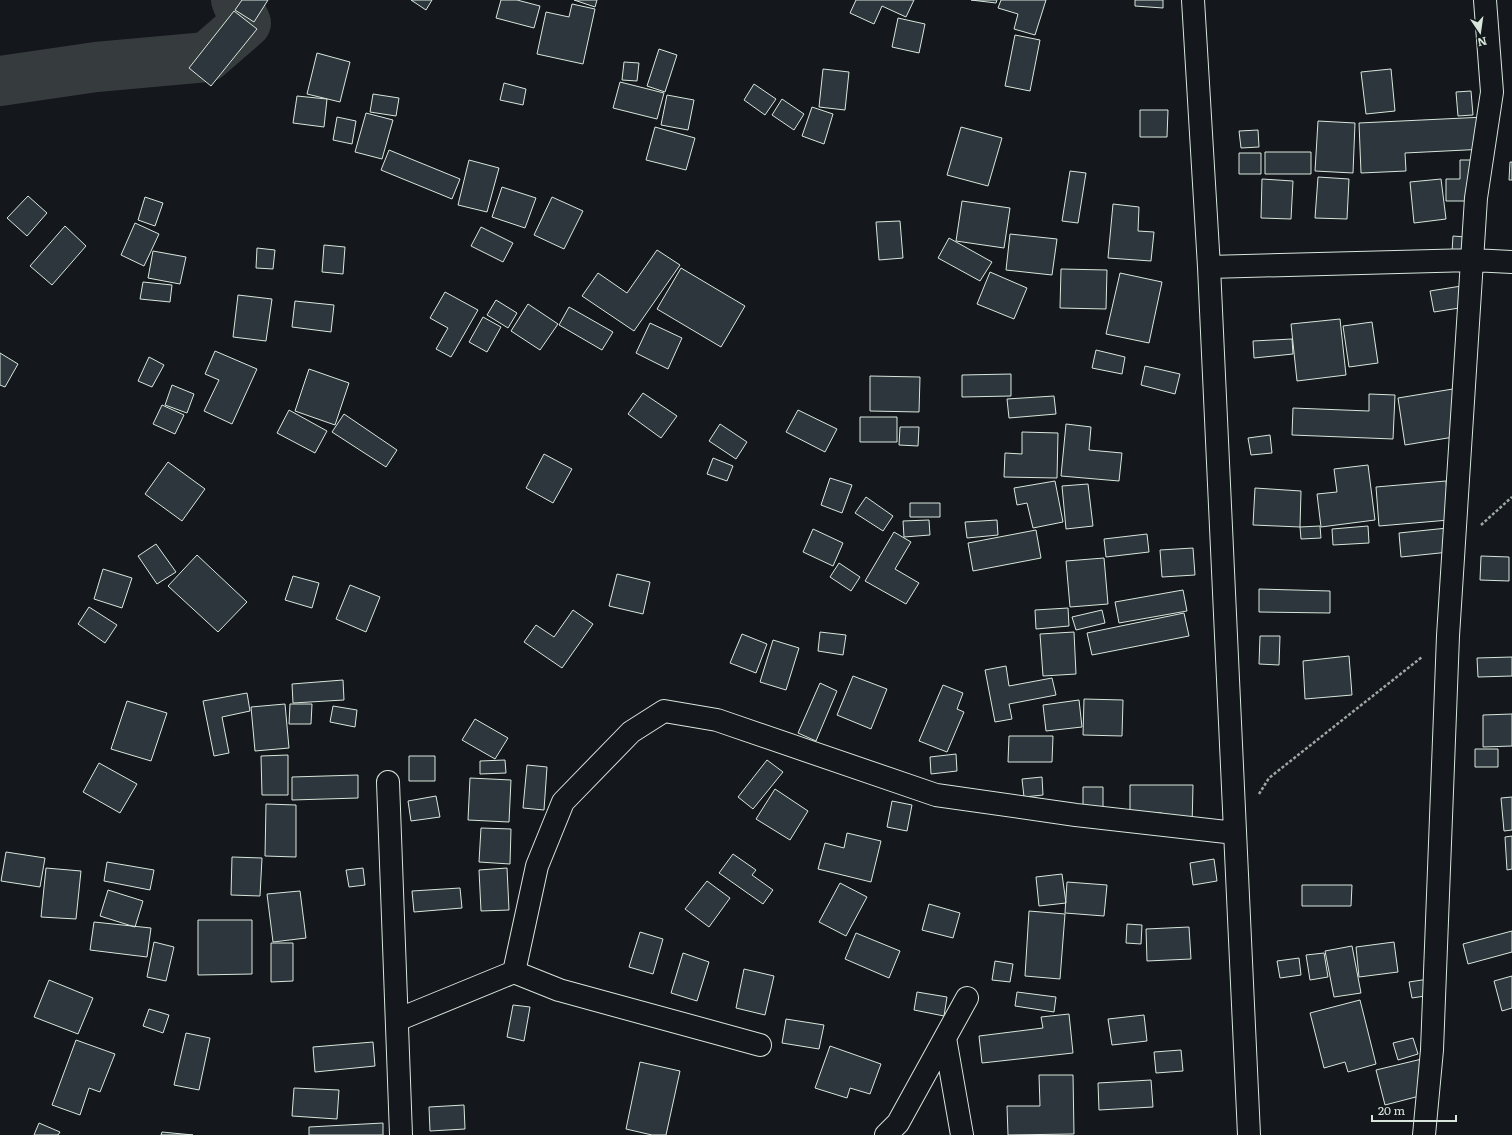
<svg xmlns="http://www.w3.org/2000/svg" width="1512" height="1135" font-family="Literata,serif">
  <rect width="100%" height="100%" fill="#14181c"/>
  <g fill="none" stroke-linecap="round" stroke-linejoin="round">
    <path stroke="#363b3e" stroke-width="50" d="M0 81 96 67 207 57 246 23 236 0"/>
  </g>
  <path fill="#2c363c" stroke="#d8e6dc" d="M242 0H268L254 22 235 10Z
    M411 0H432L426 10Z
    M501 0H517L540 6 534 28 496 18Z
    M574 0H597L595 7Z
    M856 0H914L906 17 882 6 874 24 850 13Z
    M971 0H997L996 3Z
    M1001 0H1046L1035 35 1014 29 1018 14 998 8Z
    M1135 0H1163V8L1135 6Z
    M572 4 595 9 583 64 537 54 546 12 569 17Z
    M234 11 257 29 211 86 189 68Z
    M898 18 925 24 919 53 892 47Z
    M1015 35 1040 40 1030 91 1005 86Z
    M659 49 677 55 665 92 647 86Z
    M317 53 350 62 340 102 307 94Z
    M624 62 639 63 637 81 622 80Z
    M823 69 849 72 845 110 819 107Z
    M1391 69 1395 111 1366 114 1361 72Z
    M620 82 664 93 657 119 613 108Z
    M504 83 526 89 523 105 500 100Z
    M754 84 776 99 765 115 744 100Z
    M1471 91 1473 115 1458 116 1456 92Z
    M373 94 399 98 396 116 370 112Z
    M667 95 694 100 688 130 661 125Z
    M297 96 327 99 324 127 293 123Z
    M782 99 804 114 794 130 772 115Z
    M812 107 833 114 824 144 802 136Z
    M1140 110H1168L1167 137H1140Z
    M366 113 393 120 382 159 355 152Z
    M337 117 356 121 352 144 333 140Z
    M1485 117 1486 149 1405 153 1406 171 1361 173 1359 123Z
    M1318 121 1355 123 1353 173 1315 171Z
    M655 127 695 138 686 170 646 160Z
    M961 127 1002 138 988 186 947 175Z
    M1258 130 1259 147 1241 148 1239 131Z
    M389 150 460 179 452 199 381 170Z
    M1265 152H1311V174H1265Z
    M1239 153H1261V174H1239Z
    M469 160 499 168 487 212 458 205Z
    M1460 160H1479V201H1446V179H1460Z
    M1510 162H1512V180H1509Z
    M1070 171 1086 173 1078 223 1062 221Z
    M1318 177 1349 179 1347 219 1315 218Z
    M1262 179 1293 181 1291 219 1261 218Z
    M1441 179 1446 219 1414 223 1410 182Z
    M502 187 536 198 525 228 492 217Z
    M28 196 47 213 27 236 7 218Z
    M145 197 163 203 155 226 138 220Z
    M552 197 583 211 564 249 534 235Z
    M962 201 1010 208 1004 248 956 241Z
    M1113 204 1139 207 1138 231 1154 232 1151 261 1108 258Z
    M900 221 903 258 879 260 876 222Z
    M135 223 159 234 144 266 121 255Z
    M65 226 86 246 52 285 30 266Z
    M481 227 513 243 503 262 471 246Z
    M1010 234 1057 239 1052 275 1006 270Z
    M1453 236 1478 238 1477 253 1452 252Z
    M949 238 992 262 980 281 938 258Z
    M324 245 345 247 343 274 322 272Z
    M257 248 275 250 273 269 256 268Z
    M657 250 680 265 634 331 582 296 598 273 627 293Z
    M153 251 186 257 180 284 148 278Z
    M681 268 745 306 721 347 657 309Z
    M1061 269 1107 270 1106 309 1060 308Z
    M990 272 1027 288 1014 319 977 304Z
    M1120 273 1162 282 1149 343 1106 334Z
    M143 282 172 285 170 302 140 299Z
    M1474 284 1478 305 1434 312 1430 291Z
    M445 292 478 310 451 357 436 349 448 328 430 318Z
    M238 295 272 299 266 341 233 337Z
    M496 300 517 313 508 328 487 315Z
    M295 301 334 305 331 332 292 327Z
    M528 304 558 324 540 350 511 331Z
    M569 307 613 332 602 350 559 325Z
    M483 317 501 327 487 352 469 342Z
    M1340 319 1346 375 1297 381 1291 324Z
    M1372 322 1378 363 1349 367 1343 326Z
    M650 323 682 338 668 369 636 353Z
    M1292 339 1293 354 1254 358 1253 341Z
    M1096 350 1125 357 1122 374 1092 368Z
    M215 351 257 369 232 424 204 411 219 380 205 374Z
    M0 353 18 364 5 387 0 385Z
    M149 357 164 365 152 387 138 381Z
    M1145 366 1180 374 1175 394 1141 385Z
    M309 369 349 383 335 425 295 411Z
    M1011 374V396L962 397V375Z
    M870 376 920 377 919 412 870 411Z
    M172 385 194 394 187 413 165 405Z
    M1465 387 1472 434 1405 445 1398 398Z
    M643 393 677 416 661 438 628 414Z
    M1369 394 1395 395 1393 439 1292 435 1293 408 1369 411Z
    M1054 396 1056 414 1009 418 1007 399Z
    M162 405 184 415 175 434 153 424Z
    M289 410 327 431 315 453 277 433Z
    M798 410 837 429 825 452 786 432Z
    M344 414 397 450 386 467 332 432Z
    M860 417H897V442H860Z
    M720 424 747 442 736 459 709 441Z
    M1066 424 1091 427 1089 450 1122 453 1119 481 1061 476Z
    M900 427H919L918 446 899 445Z
    M1022 432 1058 433 1057 478 1004 477 1005 453 1022 454Z
    M1270 435 1272 453 1251 455 1248 438Z
    M544 454 572 469 553 503 526 488Z
    M713 458 733 466 727 481 707 474Z
    M168 462 205 489 182 521 145 494Z
    M1368 465 1375 520 1321 527 1317 494 1337 492 1334 469Z
    M830 478 852 485 842 513 821 505Z
    M1055 481 1063 522 1033 528 1027 503 1017 505 1014 488Z
    M1446 481 1449 520 1379 526 1376 487Z
    M1088 484 1093 526 1066 529 1062 486Z
    M1255 488 1301 491 1300 527 1253 525Z
    M866 497 893 516 883 531 855 513Z
    M910 503H940V517H910Z
    M929 520 930 535 904 537 903 521Z
    M997 520 998 535 967 538 965 522Z
    M1320 526 1321 538 1301 539 1300 527Z
    M1368 526 1369 543 1333 545 1332 529Z
    M1457 527 1459 551 1401 557 1399 533Z
    M813 529 843 543 833 566 803 552Z
    M1036 530 1041 558 973 571 968 543Z
    M894 532 911 542 895 569 919 583 906 604 865 581Z
    M1147 534 1149 552 1106 557 1104 539Z
    M156 544 176 572 157 584 138 556Z
    M1193 548 1195 575 1162 577 1160 550Z
    M197 555 247 602 218 632 168 586Z
    M1481 556 1509 557V581L1480 580Z
    M1104 558 1108 604 1070 607 1066 561Z
    M839 563 860 577 851 591 830 577Z
    M103 569 132 578 122 608 94 599Z
    M617 574 650 582 643 614 609 606Z
    M293 576 319 583 312 608 285 600Z
    M350 585 380 597 366 632 336 619Z
    M1259 589 1330 591V613L1259 612Z
    M1183 590 1187 611 1119 623 1115 602Z
    M89 607 117 625 105 643 78 624Z
    M1068 608 1069 626 1036 629 1035 610Z
    M573 610 593 624 562 668 524 642 536 625 554 637Z
    M1102 610 1105 623 1076 630 1072 617Z
    M1184 613 1189 636 1092 655 1087 633Z
    M820 632 846 635 843 655 818 651Z
    M1074 632 1076 674 1043 676 1040 634Z
    M742 634 767 644 756 673 730 663Z
    M1260 636H1280L1279 665 1259 664Z
    M773 640 799 648 786 690 760 682Z
    M1349 656 1352 695 1305 699 1303 661Z
    M1512 657V676L1478 677 1477 658Z
    M1006 666 1009 686 1052 678 1056 695 1009 704 1012 719 995 722 985 670Z
    M853 676 887 689 871 729 837 715Z
    M343 680 344 700 293 703 292 684Z
    M820 683 837 691 816 741 798 733Z
    M943 685 963 693 957 709 964 712 947 752 919 741Z
    M247 693 250 711 222 717 229 753 214 756 203 701Z
    M1084 699 1123 700 1122 736 1083 735Z
    M1079 700 1082 727 1046 731 1043 705Z
    M127 701 167 713 151 761 111 749Z
    M285 704 289 748 255 751 251 707Z
    M290 704H312L311 724H289Z
    M333 706 357 710 355 727 330 722Z
    M1512 714V746L1483 747V715Z
    M475 719 508 738 495 759 462 740Z
    M1009 736H1053L1052 762H1008Z
    M1475 749H1498V767H1475Z
    M956 754 957 771 931 774 930 757Z
    M288 755V795H262L261 756Z
    M409 756H435V781H409Z
    M505 760 506 773 480 774V761Z
    M767 760 783 772 753 809 738 797Z
    M99 763 137 784 120 813 83 792Z
    M527 765 547 767 544 810 523 808Z
    M358 775V798L292 800V777Z
    M1042 777 1043 795 1024 797 1022 779Z
    M470 778 511 780 509 822 468 820Z
    M1130 785H1193L1192 827H1162V813H1130Z
    M1083 787H1103V819H1083Z
    M775 789 808 811 790 840 756 819Z
    M436 796 440 817 411 821 408 801Z
    M1512 797V830L1504 831 1501 798Z
    M892 801 912 805 907 831 887 827Z
    M266 804 296 805V857L265 856Z
    M481 828 511 829 510 864 479 862Z
    M847 833 881 841 871 882 818 869 825 843 844 848Z
    M1512 836V869L1507 870 1505 837Z
    M6 852 45 858 40 887 1 881Z
    M733 854 756 870 752 875 773 890 763 904 719 873Z
    M232 857 262 858 260 896 231 895Z
    M1214 859 1217 881 1193 885 1190 863Z
    M107 862 154 870 150 890 104 881Z
    M46 868 81 871 76 919 41 917Z
    M363 868 365 885 349 887 346 870Z
    M507 868 509 910 481 911 479 870Z
    M1062 874 1066 903 1039 906 1036 877Z
    M707 881 730 898 709 927 685 909Z
    M1067 882 1107 885 1104 916 1065 913Z
    M840 883 867 897 846 936 819 922Z
    M1302 885H1352L1351 906H1302Z
    M460 888 462 908 414 912 412 891Z
    M108 890 143 901 135 927 100 916Z
    M300 891 306 938 273 942 267 894Z
    M929 904 960 913 953 938 922 930Z
    M1029 911 1065 914 1060 979 1025 976Z
    M198 920H252V974L198 975Z
    M94 922 151 928 147 957 90 950Z
    M1127 924 1142 925 1141 944 1126 943Z
    M1189 927 1191 959 1147 961 1146 929Z
    M1512 931V952L1468 964 1463 944Z
    M640 932 663 939 653 974 629 967Z
    M856 933 900 951 889 978 845 959Z
    M154 942 174 947 166 981 147 977Z
    M1394 942 1398 972 1359 977 1356 947Z
    M271 943H293V981L271 982Z
    M1352 946 1361 993 1334 997 1325 951Z
    M683 953 709 962 697 1001 671 993Z
    M1324 953 1328 977 1310 980 1306 955Z
    M1299 958 1301 975 1280 978 1277 961Z
    M995 961 1013 964 1010 982 992 980Z
    M744 969 774 976 765 1015 736 1008Z
    M1512 976V1008L1502 1011 1494 981Z
    M1435 978 1438 994 1412 998 1409 982Z
    M49 980 93 998 78 1034 34 1017Z
    M917 992 947 997 944 1016 914 1010Z
    M1017 992 1056 997 1054 1012 1015 1006Z
    M1360 1000 1376 1064 1348 1072 1345 1062 1324 1068 1310 1013Z
    M513 1005 530 1007 524 1041 507 1037Z
    M149 1009 169 1015 163 1033 143 1026Z
    M1069 1014 1073 1053 982 1063 979 1036 1043 1028 1041 1017Z
    M1144 1015 1147 1041 1112 1045 1108 1019Z
    M786 1019 824 1025 819 1049 782 1043Z
    M186 1033 210 1038 199 1090 174 1085Z
    M1413 1038 1418 1054 1398 1060 1393 1043Z
    M76 1040 115 1054 100 1092 89 1088 80 1115 52 1105Z
    M373 1042 375 1066 315 1072 313 1047Z
    M830 1046 881 1064 870 1094 850 1088 847 1098 815 1088Z
    M1181 1050 1183 1071 1156 1073 1154 1052Z
    M1426 1058 1435 1092 1385 1105 1376 1070Z
    M640 1062 680 1071 666 1135H652L626 1129Z
    M1039 1075H1073L1074 1134 1008 1135 1007 1106H1040Z
    M1151 1080 1153 1107 1099 1110 1098 1083Z
    M294 1088 339 1090 337 1119 292 1116Z
    M464 1105 465 1129 430 1131 429 1107Z
    M39 1123 60 1132 58 1135H34Z
    M383 1123V1135H309V1127Z
    M162 1132 193 1135H161Z"/>
  <g fill="none" stroke-linecap="round" stroke-linejoin="round">
    <defs>
      <path id="minor" d="M1193 0 1209 267 1249 1135
        M1209 267 1472 260 1512 262
        M388 782 401 1135
        M514 972 559 990 760 1045
        M397 1020 514 972 537 866 563 802 631 732 664 711 717 720 936 795 1076 815 1235 833
        M945 1038 962 1135
        M886 1135 898 1123 967 998
        M1424 1135 1432 1050 1448 636 1476 198 1492 92 1485 0"/>
    </defs>
    <use href="#minor" stroke="#d8e6dc" stroke-width="24"/>
    <path stroke="#9da8a2" stroke-width="2.5" stroke-dasharray="3 2" stroke-linecap="butt" d="M1481 525 1512 497
      M1259 794 1269 778 1422 657"/>
    <use href="#minor" stroke="#14181c" stroke-width="22"/>
  </g>
  <g transform="translate(1480 32) rotate(167)" stroke="#14181c" stroke-width="3" paint-order="stroke">
  <path d="M0-3L7 15L0 10L-7 15Z" fill="#d8e6dc"/>
  <text y="-6" font-size="11" font-weight="bold" text-anchor="middle" fill="#d8e6dc">N</text>
  </g>
  <path d="M1372 1115v6h84v-6" fill="none" stroke="#d8e6dc" stroke-width="2"/>
  <text x="1378" y="1115" font-size="12" fill="#d8e6dc" stroke="#14181c" stroke-width="3" paint-order="stroke">20 m</text>
</svg>
